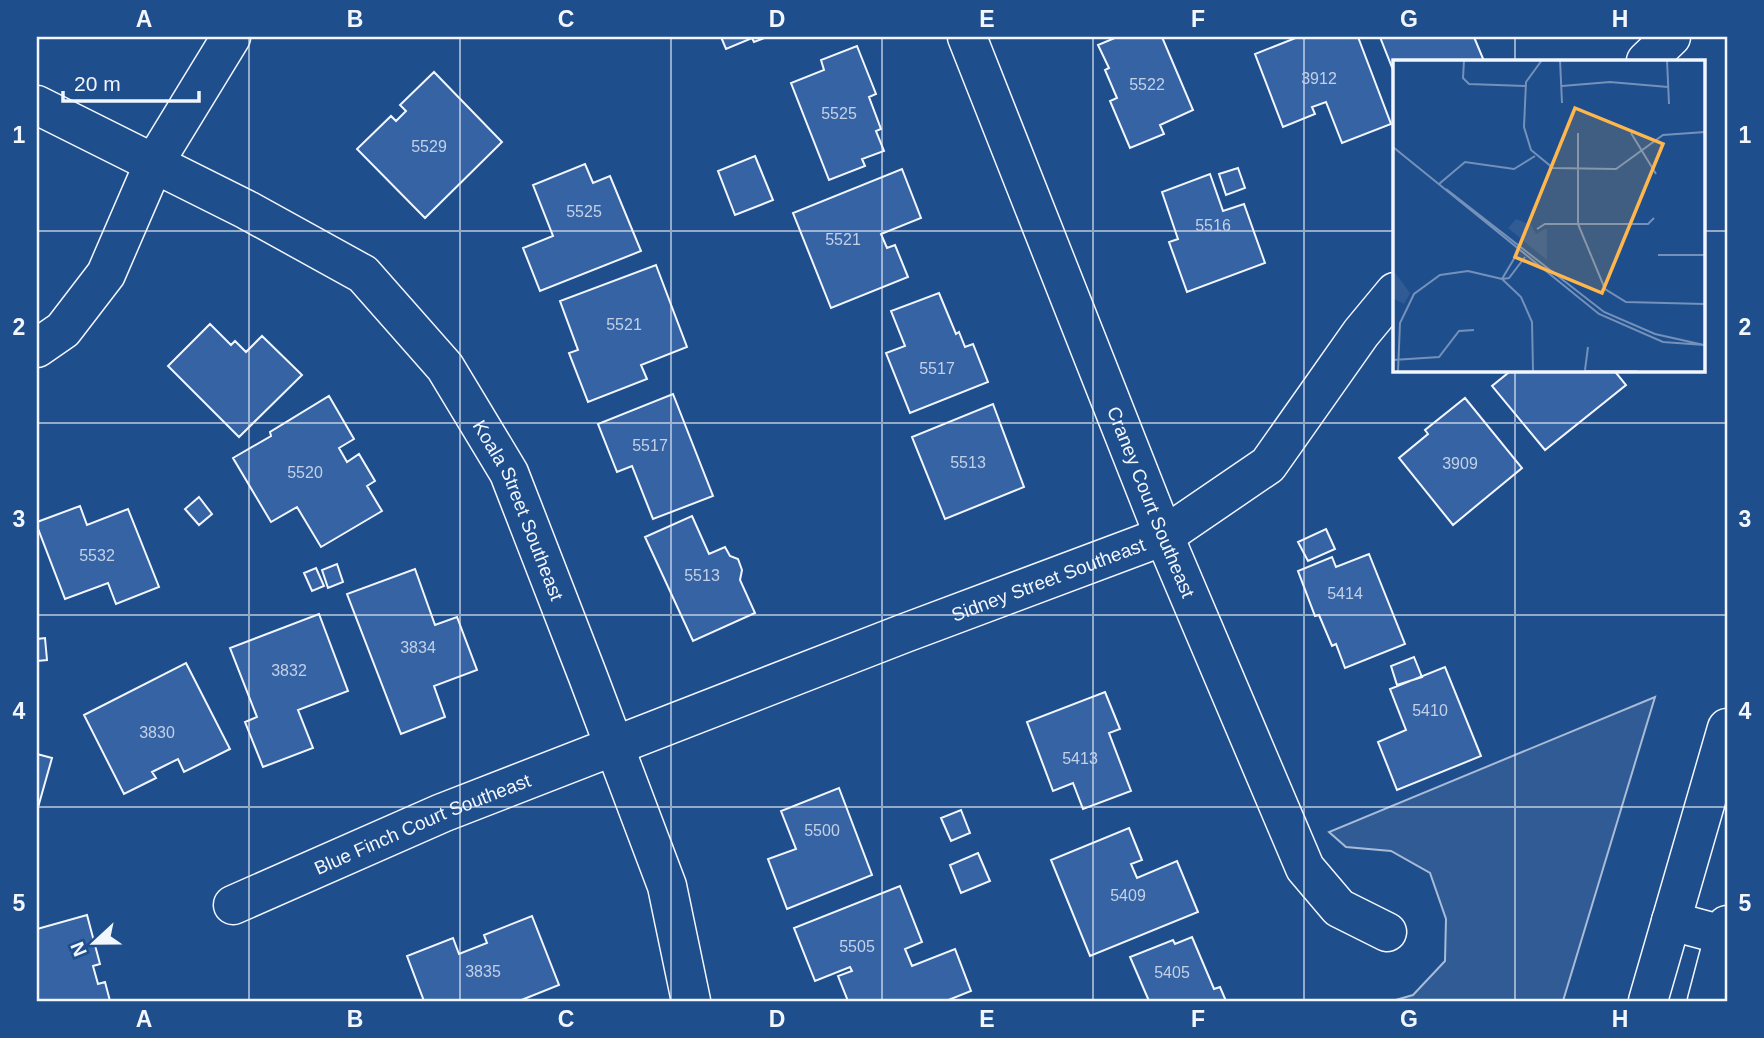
<svg xmlns="http://www.w3.org/2000/svg" width="1764" height="1038" font-family="Arial,sans-serif">
  <rect width="100%" height="100%" fill="#1f4e8c"/>
  <path fill="#305b95" stroke="#a8bbd7" stroke-width="2" d="M1655 697 1563 1001H1392L1413 995 1445 961 1446 919 1430 873 1391 851 1346 847 1329 832Z"/>
  <path fill="#3563a3" stroke="#f2f6ff" stroke-width="2" d="M721 37H767L754 42 752 38 726 49Z
    M1117 37H1162L1193 110 1160 125 1164 134 1130 148 1110 101 1117 98 1105 70 1109 68 1098 45Z
    M1298 37H1358L1391 124 1342 143 1326 102 1312 107 1315 114 1283 127 1255 54Z
    M1380 37H1474L1484 61H1395V75Z
    M857 46 876 94 869 97 881 129 876 131 884 151 862 159 865 166 829 180 791 83 824 70 821 60Z
    M434 72 502 142 425 218 357 149 391 116 396 121 406 111 400 105Z
    M755 156 773 200 735 215 718 171Z
    M585 164 593 183 610 176 641 251 540 291 523 248 553 236 533 185Z
    M1238 168 1245 188 1226 195 1219 174Z
    M902 169 921 218 881 234 887 248 895 245 908 277 831 308 793 213Z
    M1210 174 1223 211 1244 204 1265 263 1187 292 1169 242 1178 239 1162 192Z
    M656 265 687 347 641 365 647 379 588 402 569 353 578 350 560 301Z
    M939 293 956 334 959 332 965 347 973 344 988 382 910 413 886 353 905 346 891 311Z
    M210 324 231 345 235 341 246 352 262 336 302 375 239 437 168 366Z
    M1513 369H1613L1626 385 1545 450 1492 386Z
    M673 394 713 496 653 519 632 466 617 472 598 424Z
    M329 396 354 439 339 448 347 462 359 454 375 481 367 486 382 511 321 547 297 507 271 522 233 458 271 436 270 432Z
    M1465 398 1522 468 1453 525 1399 458 1428 434 1425 430Z
    M993 404 1024 487 945 519 912 437Z
    M199 497 212 514 199 525 185 509Z
    M80 506 87 525 128 509 159 587 116 604 108 583 65 599 37 526V522Z
    M692 516 709 554 725 547 730 556 738 559 742 570 740 580 755 613 693 641 645 537Z
    M1326 529 1335 549 1308 561 1298 542Z
    M1369 554 1405 644 1345 668 1336 644 1332 646 1319 615 1315 616 1298 571 1332 557 1336 567Z
    M337 564 343 582 328 588 322 570Z
    M316 568 324 586 312 591 304 573Z
    M415 569 435 625 457 617 477 670 434 686 445 717 401 734 347 594Z
    M319 614 348 691 298 710 313 748 263 767 245 722 257 717 230 648Z
    M45 638 47 660 37 661V639Z
    M1414 657 1422 677 1397 685 1391 666Z
    M186 663 230 749 184 772 178 759 152 772 156 778 124 794 84 715Z
    M1445 667 1481 756 1397 790 1378 742 1406 730 1390 689Z
    M1105 692 1120 729 1109 733 1131 791 1083 809 1073 783 1053 791 1027 722Z
    M37 754 52 758 37 811Z
    M839 788 872 875 787 909 768 859 796 849 781 811Z
    M961 810 970 833 951 841 941 818Z
    M1129 828 1142 860 1131 864 1137 878 1177 861 1198 912 1090 956 1051 860Z
    M978 853 990 881 961 893 950 865Z
    M900 886 922 942 905 949 912 966 955 949 971 991 946 1001H848L838 976 852 971 850 967 815 981 794 928Z
    M87 915 100 964 93 966 98 984 105 982 110 1001H37V929Z
    M532 916 559 985 519 1001H424L407 956 453 938 459 954 487 943 484 935Z
    M1192 937 1214 989 1220 987 1226 1001H1149L1130 957 1173 940 1175 944Z"/>
  <g fill="none" stroke-linecap="round" stroke-linejoin="round">
    <defs>
      <g id="street">
        <path id="s1" d="M967 37 1164 536 1305 868 1339 908 1387 932"/>
        <path d="M1646 61 1671 37"/>
        <path id="s2" d="M37 105 247 210 363 274 445 367 509 473 587 674 667 886 691 1001"/>
        <path d="M37 348 63 330 106 274 154 163 231 37"/>
        <path id="s3" d="M233 905 442 813 905 633 1164 536 1268 465 1361 333 1395 292"/>
        <path d="M1671 921 1727 936"/>
      </g>
      <path id="secondary" d="M1648 1001 1727 728
        M1707 1001 1727 925"/>
    </defs>
    <use href="#street" stroke="#f2f6ff" stroke-width="41"/>
    <use href="#secondary" stroke="#f2f6ff" stroke-width="41"/>
    <use href="#street" stroke="#1f4e8c" stroke-width="38"/>
    <use href="#secondary" stroke="#1f4e8c" stroke-width="38"/>
  </g>
  <path fill="none" stroke="#f2f6ff" stroke-width="2" stroke-opacity="0.55" d="M249 37V1001M460 37V1001M671 37V1001M882 37V1001M1093 37V1001M1304 37V1001M1515 37V61M37 231H1395M1703 231H1727M1515 369V1001M37 423H1727M37 615H1727M37 807H1727"/>
  <g text-anchor="middle" stroke-width="5" stroke-linejoin="round" paint-order="stroke">
    <g font-size="16" fill="#c3d1e8">
      <text x="1319" y="84">3912</text>
      <text x="1147" y="90">5522</text>
      <text x="839" y="119">5525</text>
      <text x="429" y="152">5529</text>
      <text x="584" y="217">5525</text>
      <text x="1213" y="231">5516</text>
      <text x="843" y="245">5521</text>
      <text x="624" y="330">5521</text>
      <text x="937" y="374">5517</text>
      <text x="650" y="451">5517</text>
      <text x="968" y="468">5513</text>
      <text x="1460" y="469">3909</text>
      <text x="305" y="478">5520</text>
      <text x="97" y="561">5532</text>
      <text x="702" y="581">5513</text>
      <text x="1345" y="599">5414</text>
      <text x="418" y="653">3834</text>
      <text x="289" y="676">3832</text>
      <text x="1430" y="716">5410</text>
      <text x="157" y="738">3830</text>
      <text x="1080" y="764">5413</text>
      <text x="822" y="836">5500</text>
      <text x="1128" y="901">5409</text>
      <text x="857" y="952">5505</text>
      <text x="483" y="977">3835</text>
      <text x="1172" y="978">5405</text>
    </g>
    <g font-size="19" fill="#f2f6ff" stroke="#1f4e8c">
      <text dy="7" stroke="none"><textPath href="#s1" startOffset="500">Craney Court Southeast</textPath></text>
      <text dy="7" stroke="none"><textPath href="#s2" startOffset="653">Koala Street Southeast</textPath></text>
      <text dy="7" stroke="none"><textPath href="#s3" startOffset="878">Sidney Street Southeast</textPath></text>
      <text dy="7" stroke="none"><textPath href="#s3" startOffset="206">Blue Finch Court Southeast</textPath></text>
    </g>
  </g>
  <g transform="translate(1393 60)">
    <rect width="312" height="312" fill="#1f4e8c"/>
    <path d="M123 159 138 165 143 174 154 168V200L115 168ZM0 210 17 233 11 244 0 238Z" fill="#305b95"/>
    <path fill="none" stroke="#7391ba" stroke-width="2" d="M71 0 70 18 76 24 132 26M149 0 133 22 131 67 138 90 160 108 223 109 270 75 312 72M167 0 169 43M274 0 276 44M169 26 217 22 275 27M185 73V164L212 229 233 242 312 244M238 73 263 114M0 87 206 254 270 282 312 285M46 124 72 102 121 109 142 96M53 129 211 252 262 274 311 285M144 169 152 164H255L261 158M265 195H312M109 219 116 218 132 197M109 219 125 192M0 300 46 297 66 271 81 270M192 310 195 287M5 311 7 263 21 234 47 215 75 211 109 219 128 237 139 262 140 311M191 311H244"/>
    <path fill="#ffb74d" fill-opacity="0.15" stroke="#ffb74d" stroke-width="3.5" d="M182 48 270 84 209 233 122 197Z"/>
    <rect width="312" height="312" fill="none" stroke="#f2f6ff" stroke-width="3.5"/>
  </g>
  <rect width="1764" height="1038" fill="none" stroke="#1f4e8c" stroke-width="77"/>
  <g transform="translate(94 943) rotate(248)" stroke="#1f4e8c" stroke-width="5" paint-order="stroke">
  <path d="M0-5L12 26L0 18L-12 26Z" fill="#f2f6ff"/>
  <text y="-10" font-size="19" font-weight="bold" text-anchor="middle" fill="#f2f6ff">N</text>
  </g>
  <path d="M63 91v10h136v-10" fill="none" stroke="#f2f6ff" stroke-width="3.5"/>
  <text x="74" y="91" font-size="21" fill="#f2f6ff" stroke="#1f4e8c" stroke-width="5" paint-order="stroke">20 m</text>
  <rect x="38" y="38" width="1688" height="962" fill="none" stroke="#f2f6ff" stroke-width="2.5"/>
  <g font-size="23" text-anchor="middle" font-weight="bold" fill="#f2f6ff">
    <text x="144" y="27">A</text>
    <text x="355" y="27">B</text>
    <text x="566" y="27">C</text>
    <text x="777" y="27">D</text>
    <text x="987" y="27">E</text>
    <text x="1198" y="27">F</text>
    <text x="1409" y="27">G</text>
    <text x="1620" y="27">H</text>
    <text x="19" y="143">1</text>
    <text x="1745" y="143">1</text>
    <text x="19" y="335">2</text>
    <text x="1745" y="335">2</text>
    <text x="19" y="527">3</text>
    <text x="1745" y="527">3</text>
    <text x="19" y="719">4</text>
    <text x="1745" y="719">4</text>
    <text x="19" y="911">5</text>
    <text x="1745" y="911">5</text>
    <text x="144" y="1027">A</text>
    <text x="355" y="1027">B</text>
    <text x="566" y="1027">C</text>
    <text x="777" y="1027">D</text>
    <text x="987" y="1027">E</text>
    <text x="1198" y="1027">F</text>
    <text x="1409" y="1027">G</text>
    <text x="1620" y="1027">H</text>
  </g>
</svg>
